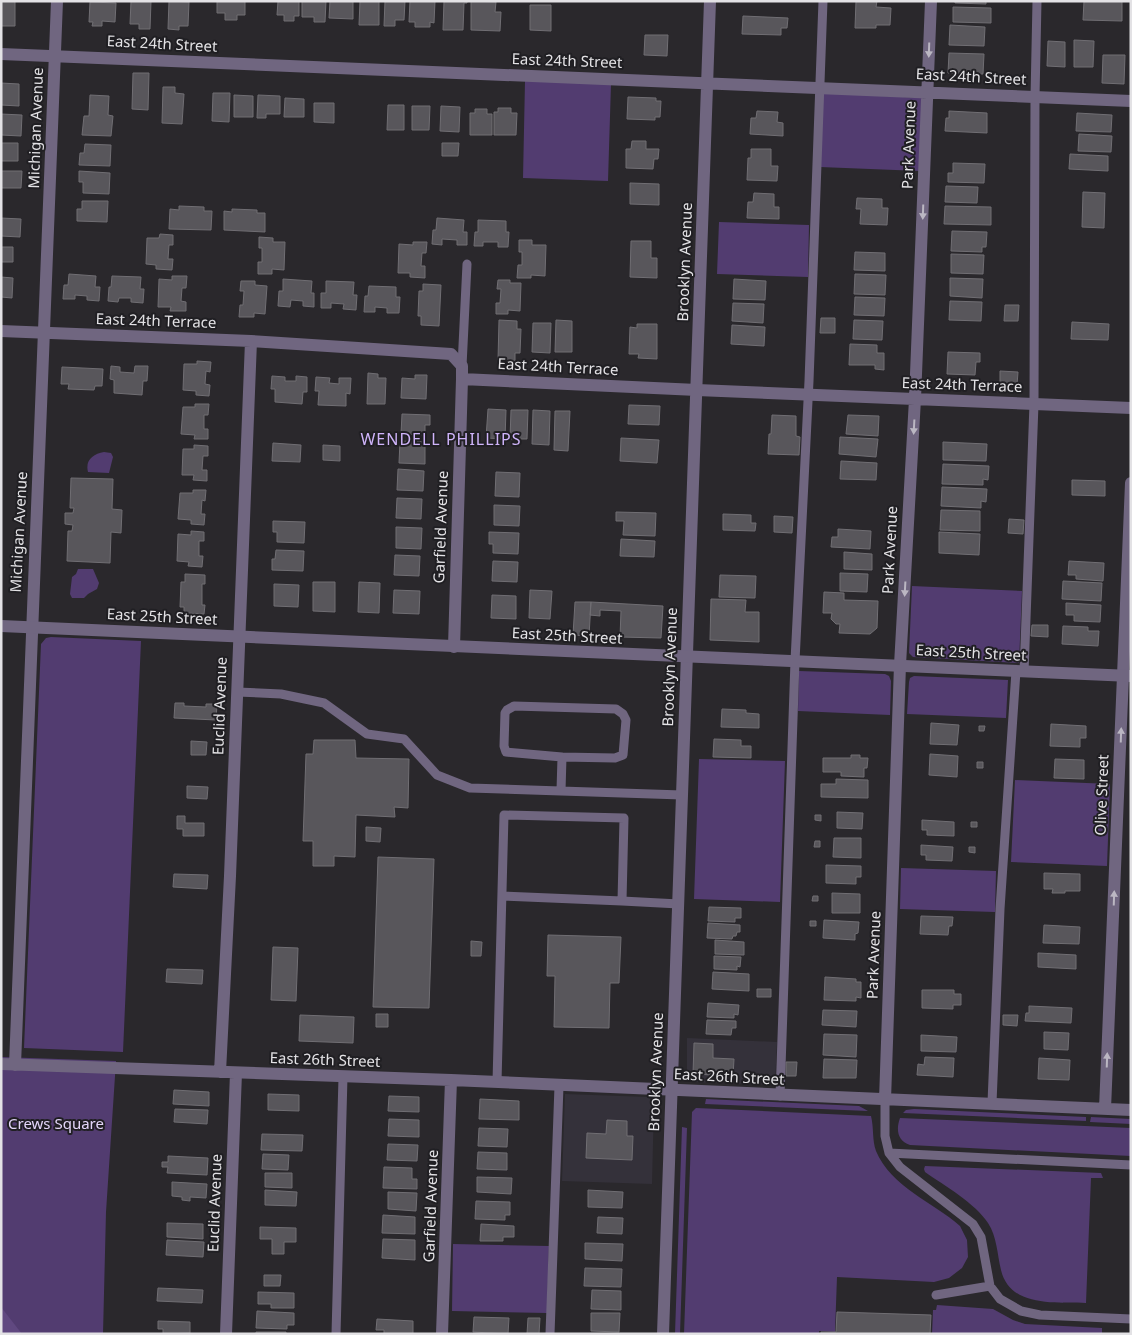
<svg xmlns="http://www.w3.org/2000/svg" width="1132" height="1335" font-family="'Noto Sans',sans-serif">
  <rect width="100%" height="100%" fill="#2a282c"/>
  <path fill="#34313a" d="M687 1038 777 1042 775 1085 694 1082 687 1080Z
    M565 1094 648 1097 654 1103 652 1184 562 1181Z"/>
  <path fill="#523c70" d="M525 81 611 84 608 181 523 178Z
    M822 93 923 98 920 171 820 167Z
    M719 222 809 225 808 277 717 274Z
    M104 452 111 453 113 457 109 473 88 472C85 460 93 454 104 452Z
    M78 569H93L99 583 97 589 88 594 84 598H72L70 594 72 577 76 574Z
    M912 586 1022 591 1019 663 913 657 909 653Z
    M51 637 141 641 123 1052 24 1048 41 644 46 638Z
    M799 671 885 674 889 676 891 681 890 715 798 711Z
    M914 676 1008 680 1006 718 907 714 909 682 910 678Z
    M699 759 785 761 780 902 694 899Z
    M1015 780 1110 784 1107 866 1011 862Z
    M901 868 996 871 995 912 900 909Z
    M1 1057 116 1061 106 1212 103 1334H1Z
    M706 1099 859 1106 868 1111 705 1104Z
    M696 1108 871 1116C874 1128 872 1140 876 1151 891 1187 933 1202 960 1226L967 1240 968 1257 962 1268 949 1278 934 1282 837 1277 835 1332 819 1331V1334H684L692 1112Z
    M914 1109 1086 1117V1121L903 1113 906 1110Z
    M1091 1117 1131 1119V1124L1090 1122Z
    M900 1118 1131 1128V1156L910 1145C897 1141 896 1129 900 1118Z
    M682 1127 687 1128 680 1334H675Z
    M925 1166 1101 1173 1103 1178H1091L1086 1303C1056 1302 1010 1308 1001 1270 997 1253 997 1237 988 1223 975 1203 945 1186 925 1172L924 1169Z
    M453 1244 549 1246 547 1313 452 1311Z
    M937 1305 993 1309 1013 1320 1025 1324 1102 1328V1334H932L933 1310H936Z"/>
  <path fill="#604880" d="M1 1307 22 1334H1Z"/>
  <path fill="#58565b" stroke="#706e73" d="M1 1H15V26H1Z
    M131 1H151L150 29H139V24H130Z
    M169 1 189 2 188 26H179V30L168 29Z
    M217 1H245V15H237V20H225V13H217Z
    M278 1H299V16H294V21H284V15H277Z
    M302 1H326L325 22H314V17H302Z
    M330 1H353V19L329 18Z
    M360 1H379V25H359Z
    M385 1H405L404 20H395V26H384Z
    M410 1H435L434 23 430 22V27H415V22H409Z
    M444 1H467V3H464L463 30H443Z
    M471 1 496 2 495 12H501L500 31 471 30Z
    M856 1H877L876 7 891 8 890 25H876V28H855Z
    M955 1H986V4L955 3Z
    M1084 1H1122V21L1083 20Z
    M90 2 116 3 115 22 102 21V26H92L93 22H89Z
    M530 5H551V31L530 30Z
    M953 7 991 8V23L953 22Z
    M743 16 788 18 787 28H781V35L742 34Z
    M950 25 985 27 984 46 949 45Z
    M645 35H668L667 56 644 55Z
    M1074 40 1094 41 1093 67H1074Z
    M1048 41 1065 42V67L1047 66Z
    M949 53 984 54 983 74 948 73Z
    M1103 55H1125L1124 84 1102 83Z
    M133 73H149L148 110 132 109Z
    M1 83 19 84V106L1 105Z
    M163 87H175V93L184 94 182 124 162 123Z
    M213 93H230L229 122 212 121Z
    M90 95 109 96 108 115 113 116 111 136 82 135 84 116H89Z
    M234 95 253 96V117H234Z
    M258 95 280 96V114H266V118H257Z
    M628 97 656 98V101H661L660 117H655V120L627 119Z
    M285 98 304 99V117H284Z
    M314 103H334V123L314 122Z
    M388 105H404V130H387Z
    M412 106H430L429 130H412Z
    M441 106 460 107 459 132 440 131Z
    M498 108H511V113H517L516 135H494V112H498Z
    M475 109H487V114H492V135H470V113H475Z
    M757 111 778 112 777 122 783 123V136L750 134 751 118H756Z
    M949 111 987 113V133L945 131 946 118H949Z
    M1077 113 1112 115 1111 132 1076 131Z
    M1 114 22 115 21 136 1 135Z
    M1079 134 1112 136 1111 152 1078 151Z
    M632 141H646V149H659L658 159H654L653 169 626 168V149H631Z
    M1 143H18V161H1Z
    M442 143H459L458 156H442Z
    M85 144 111 145 110 166 79 165 80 153H84Z
    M751 149H771V166H778L777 181 747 180 748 158H751Z
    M1070 154 1108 156V171L1069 169Z
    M953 163 985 164 984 183 948 182V173H953Z
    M1 171H22L21 188H1Z
    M79 171 110 173 109 194 83 193V182H79Z
    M630 183 659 184V205L630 204Z
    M946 186 978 187 977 203 945 202Z
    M1083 192 1105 193 1104 228 1082 227Z
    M754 193 774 194V207H779V219L747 218 748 202H753Z
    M857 198 882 199V208H888L887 225 860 224 861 209H856Z
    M82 201H108L107 222 77 221V209H82Z
    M179 206 204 207V211H212L211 230 169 229 170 209 179 210Z
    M945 206 991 207V225L944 224Z
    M232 209 257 210V213H265V232L224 230V211L232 212Z
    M1 218 21 219 20 237 1 236Z
    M437 218 464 220 463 232H467V245H457V240L442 239V245L432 244 433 230H436Z
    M478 220 506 221V232H509L508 247H498V242H483V246H474L475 232H478Z
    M952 231 987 232 986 247H982V252L951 251Z
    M160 234 173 235V245H169L168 259H173L172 270 156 269V265L146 264 147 238H159Z
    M259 237 273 238V242H285L284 270 272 269V274H258V262H262V248H259Z
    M519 240H532V245H546L545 276 531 275V278H517L518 265H522V252H519Z
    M631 241H651V258H657V278L630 277Z
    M413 242H427L426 253H422L421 266H425V278L410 277V273H398L399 244 413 245Z
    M1 247H13V262H1Z
    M855 252 885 253V271L854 270Z
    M951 254 984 255 983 274 951 273Z
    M69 274 96 276 95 287H100L99 301 87 300V296L75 295V299H63L64 285H68Z
    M855 274 886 275 885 295 854 294Z
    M112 276 141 277 140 289H144L143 303 131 302V298H119L118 302 108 301 109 287H111Z
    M172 276H187L186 288H182L181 301 186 302V311H170L171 307H158L159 279 172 280Z
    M1 277 13 278 12 298 1 297Z
    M950 278 983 279 982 298 950 296Z
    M283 279 312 281 311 293H314V307L303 306V301L291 300 290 307 278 306 279 291H283Z
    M734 279 766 281 765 300 733 299Z
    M498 280H510V283H521L520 311 508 310V314H496V303H500L501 289H497Z
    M241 281H255V285L267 286 265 314 254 313V317H239L240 305H243L244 291H240Z
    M326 281 354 282 353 295H357L356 310 343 309 344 304 331 303V308H321V293H326Z
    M423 284 441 285 439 326 421 325V316H418L419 291H423Z
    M369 286 396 287V297H400L399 313H387V308L375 307V312H364L365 296H368Z
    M855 297 885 298 884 316 854 315Z
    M950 301 982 302 981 321 949 320Z
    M733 303 764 304 763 323 732 321Z
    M1005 305H1019L1018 321H1004Z
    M821 318H835V333H820Z
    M499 320 517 321V329H521L520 353H515V361L498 360Z
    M556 320 572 321V352H555Z
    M854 320 883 321 882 340 853 339Z
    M1072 322 1109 324 1108 340 1071 339Z
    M533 323H551L550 353 532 352Z
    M637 324H657V359L638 358 639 354H629L630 327 637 328Z
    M732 325 765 327 764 346 731 344Z
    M850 344 877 345V353H884V370L875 369V365H849Z
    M948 352 980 353V362H976L975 375 947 374Z
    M197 361 211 362 210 372 206 371 205 384 210 385 209 396 196 395V391L183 390 184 364H197Z
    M111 366 120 367V372L134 373 135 366H148L147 381H143L142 395 114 393V380L110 379Z
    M62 367 103 369 102 386H95L94 390 68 389 69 384H61Z
    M1000 371 1018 372 1017 385 1000 384Z
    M368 373 378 374V378H386L385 404H367Z
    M415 375H427L426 399 401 398 402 378 415 379Z
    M272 376 285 377V381H296V376L307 377V392H303L302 404 275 402V389H271Z
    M316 377 330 378 329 383 339 384V378H351L350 394 346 393V406L318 405 319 391H315Z
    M195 404H209L208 415H204V429H208V439H194L195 435 181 434 183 407H195Z
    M629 405 660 406 659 425 628 424Z
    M488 409 506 410 505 439 486 438Z
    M511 410H528L527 439H510Z
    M533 410 550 411 549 445 532 444Z
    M555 411H570L568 451 554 450Z
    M402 414 430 415V425H425V435L401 434Z
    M772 415 796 416V436L800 437 799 455 768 454 769 434H771Z
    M848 415 879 416 878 436 846 434Z
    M840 437 878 439 876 457 839 454Z
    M621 438 659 440 657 463 620 461Z
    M400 441 425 442V464L399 463Z
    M943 442 987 444 986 461 943 460Z
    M273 443 301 445 300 462 272 461Z
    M194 445 208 446V456H203L202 470H207V481L193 480 194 475H182L183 449H194Z
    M323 445 340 446V461L323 460Z
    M841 461 877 463 876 480 840 479Z
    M943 464 989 466 988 480 983 479V485L942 484Z
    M398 469 424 471 423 491 397 490Z
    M496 472 520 473 519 497 495 496Z
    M71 478 113 479 112 509 122 510 121 533 111 532 110 563 67 561 68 531H72L73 525 65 524V513H73L74 508H70Z
    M1072 480 1105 481V496L1072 495Z
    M942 487 987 489 986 502 981 501V508L941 506Z
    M193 490H206L205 501 202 500 201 514H205L204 525 191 524V520L178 519 180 493H193Z
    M397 498 422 499 421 519 396 518Z
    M494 505 520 506 519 526 494 525Z
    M941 510 980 511V531L940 530Z
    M616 512 656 513 655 536 623 535 624 521H616Z
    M723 514 751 515V523H756L755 531 723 530Z
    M774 516 793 517 792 533 774 532Z
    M1009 519 1024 520 1023 534 1008 533Z
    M273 521 305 522 304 543 277 542V532H273Z
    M396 527 422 528 421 549 396 548Z
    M838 529 871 531 870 549 831 547 832 537H838Z
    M191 531 204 532V541H199V556H203L202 567 188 566 189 562 177 561 178 534 191 535Z
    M489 532 519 533 518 554 493 553V544H489Z
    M939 532 980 534 979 555 939 553Z
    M621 539 655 541 654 557 620 556Z
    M276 550 304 551 303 571 272 570V559H275Z
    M844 552 872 554V570L844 569Z
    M395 555 420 556 419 576 394 575Z
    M493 561 518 562 517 582 492 581Z
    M1069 561 1104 563 1103 581 1076 579V575H1068Z
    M840 573 868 574 867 592 840 591Z
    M185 574 205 575V584H202V605H205L204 614 184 613V607H180L181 582H185Z
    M720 575 756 576 755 598 719 597Z
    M1063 581 1102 583 1101 601 1062 599Z
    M313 582H335V612L313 611Z
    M359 582 380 583 379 613 358 612Z
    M274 584 299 585 298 607 274 606Z
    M394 590 420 591 419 614 393 613Z
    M530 590 552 591 550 619 529 618Z
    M824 592 844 593V600L878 601 877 628 870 634 839 633 840 624H836L831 619 832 613H823Z
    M492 595 516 596V619L491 618Z
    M711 599 746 600 745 612H759V642L710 640Z
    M575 602H591L589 636 573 635Z
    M591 602 663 606 661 638 620 637 621 611 600 610V616L590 615Z
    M1066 603 1101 605 1100 622 1074 621V615H1066Z
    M1032 625H1048V637L1031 636Z
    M1063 626 1088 627V631H1099L1098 646 1062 644Z
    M175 703H184V706L206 707V704H217L216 720 174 718Z
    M722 709 746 710V713L759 714V728L721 727Z
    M931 723 959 725 957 745 930 744Z
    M1051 724 1086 726V738H1080V747L1050 746Z
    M979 726H985L984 731H979Z
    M714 739 741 740V746H751V758L713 757Z
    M314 740H355L356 758 409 759 408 808 394 807 395 817 356 815 355 857 334 856V866H313V841H303L306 754H313Z
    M191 741 207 742 206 755H191Z
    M930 754 958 756 957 777 929 775Z
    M851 755H860V758H868L867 768H864V777L841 776V772H823V758H851Z
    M1055 759 1084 760V779L1054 778Z
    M977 762H983V768H977Z
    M836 779 868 780V798L821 797V784H836Z
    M187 786 208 787 207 799 187 798Z
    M837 812 863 813 862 829 837 828Z
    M815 815H821V821L815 820Z
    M177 816H185V823H204V836H183V829H177Z
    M922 820 954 822V836L927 835V830H922Z
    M971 822H977V827H971Z
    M366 827 381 828 380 842 366 841Z
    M834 838H861V858L833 857Z
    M815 841H820V847H814Z
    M921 845 953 847 952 861 926 860V855H921Z
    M969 847H975V853L969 852Z
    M378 857 434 859 429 1008 373 1007Z
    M826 865 861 866V877H856V884L826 883Z
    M1044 873 1080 874V891H1065V893H1052L1053 889H1044Z
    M174 874 208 875 207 889 173 887Z
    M832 893 860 894V913H832Z
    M813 896H818V901H812Z
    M709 907 741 908V918H735V922L708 921Z
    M921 916 953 917 952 926H949L948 935 920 934Z
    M824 920 859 922 858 933 855 934V940L823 938Z
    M810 921H816V926H810Z
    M708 923 740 925V932H737L736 936H733L732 939 707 938Z
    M1044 925 1080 927 1079 944 1043 943Z
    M548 935 621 937 619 983H610L609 1028 554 1027 555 976H547Z
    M715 940 744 942V955L715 954Z
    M471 941 482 942 481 956H471Z
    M273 947 298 948 296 1001 271 1000Z
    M1038 953 1076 955V969L1038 967Z
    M714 956 741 957 740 967 737 966V970L714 969Z
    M167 969 203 970 202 984 166 982Z
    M713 972 749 974V991L712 989Z
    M825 977 856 979V982H861V998L856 997V1001L824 1000Z
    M757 989H771V997H757Z
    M922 990H954V994H961V1005H953V1009L922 1008Z
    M708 1003 739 1005 738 1015 734 1014V1018L707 1017Z
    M1029 1006 1072 1008 1071 1023 1025 1021 1026 1013H1029Z
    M823 1010 857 1011 856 1027 822 1025Z
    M376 1014H388V1027H376Z
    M300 1015 354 1017 353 1043 299 1041Z
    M1003 1015H1018L1017 1026 1003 1025Z
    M707 1020 736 1021V1028H732L731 1035 706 1034Z
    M1044 1032 1069 1033 1068 1050 1044 1049Z
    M824 1034 857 1035 856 1057 823 1055Z
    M921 1035 957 1037 956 1052 921 1051Z
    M694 1043 713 1044V1058L734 1059 733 1076 693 1074Z
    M925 1057 954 1058 953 1077 917 1075 918 1064 924 1065Z
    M1039 1058 1070 1060 1069 1080 1038 1079Z
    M824 1059 857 1060 856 1078H823Z
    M786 1062H797L796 1076H786Z
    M174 1090 209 1092V1106L173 1104Z
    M268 1094 299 1095V1111L268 1110Z
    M389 1096 419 1097V1112L388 1111Z
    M480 1099 519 1101V1120L479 1119Z
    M175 1109 208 1110 207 1124 174 1122Z
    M389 1119 419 1120V1137L388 1136Z
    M607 1120 627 1121V1136H633L632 1160 586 1158 587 1133 606 1134Z
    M479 1128 508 1129 507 1147 478 1146Z
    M262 1134 303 1135 302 1151 261 1150Z
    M388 1144 418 1145 417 1161 387 1160Z
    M478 1152 507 1153V1170L477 1169Z
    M263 1154 289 1155 288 1170 262 1169Z
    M168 1156 208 1158 207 1175 167 1173 168 1167H162V1162H168Z
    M384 1167 412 1168V1179H417V1189L383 1188Z
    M265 1173H292V1188L265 1187Z
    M477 1177 512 1178 511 1194 477 1192Z
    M172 1182 207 1184 206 1198 190 1197V1201L182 1200V1197L172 1196Z
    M265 1190 297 1192 296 1206 265 1205Z
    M588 1190 623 1192 622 1208 588 1207Z
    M388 1192 417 1193 416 1211 388 1209Z
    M476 1201 510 1202V1215H505V1220L475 1219Z
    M383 1215 415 1217V1234L382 1233Z
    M598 1217 623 1218 622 1234 597 1233Z
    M167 1223 203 1224V1239L167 1237Z
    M481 1224 514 1226V1237H503V1241H480Z
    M260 1227 296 1228V1242H284V1254H272V1239H260Z
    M383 1239 415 1240V1260L382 1258Z
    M167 1240 204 1242 203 1257 166 1255Z
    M585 1243 623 1244 622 1261 585 1259Z
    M585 1268 622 1269 621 1287 584 1286Z
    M264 1275H281L280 1286H264Z
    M158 1288 203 1290 202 1303 157 1301Z
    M592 1290 621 1291V1310L591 1309Z
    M258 1292 294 1293V1308H271V1304H258Z
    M257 1311 294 1313V1325H287V1329L256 1328Z
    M837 1312 931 1315 930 1334H821V1332H836Z
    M591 1313H620L619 1332 591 1331Z
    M474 1317 509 1318 508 1334 473 1332Z
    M528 1318H540L539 1334H527Z
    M377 1319 413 1321V1334H384V1330H376Z
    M158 1321 190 1322V1333L163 1334V1329H158Z
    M256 1332H286V1334H256Z"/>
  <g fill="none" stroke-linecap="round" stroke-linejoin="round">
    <path stroke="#706680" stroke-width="9" d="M462 366 467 264
      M1024 672 1034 404 1035 97 1037 1
      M237 692 281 694 324 703 367 734 404 739 437 775 470 788 682 795
      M561 791 562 757 615 758 623 755 626 720 623 714 616 709 514 706 507 710 505 713 504 746 506 752 562 757
      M502 896 622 901
      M497 1082 504 815 624 818 622 901 679 904
      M780 1096 795 661 809 381 823 1
      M885 1100V1136L889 1153 900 1167 973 1224 981 1237 990 1286 1000 1299 1021 1311 1040 1315 1131 1319
      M992 1103 1000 909 1016 671
      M889 1153 1131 1165
      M936 1295 990 1286
      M336 1334 343 1077
      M550 1334 559 1086"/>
    <path stroke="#706680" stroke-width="12" d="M1 54 1131 101
      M1 331 251 341 451 354 462 366V379L454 647
      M462 379 697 390 1131 408
      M1 1064 451 1080 1131 1110
      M15 1065 57 1
      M220 1072 230 876 251 341
      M885 1100 900 665 915 399 931 1
      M1105 1109 1131 483
      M226 1334 236 1073
      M442 1334 451 1080
      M663 1334 710 1"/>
    <path stroke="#706680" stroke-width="12" d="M1 626 1131 676"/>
  </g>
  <defs><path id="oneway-solid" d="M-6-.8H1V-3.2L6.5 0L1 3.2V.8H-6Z" transform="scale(1.25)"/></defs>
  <g fill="#bbb7c2">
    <use href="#oneway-solid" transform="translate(929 50) rotate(92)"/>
    <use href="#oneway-solid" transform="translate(923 212) rotate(92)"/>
    <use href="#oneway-solid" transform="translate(914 427) rotate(93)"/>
    <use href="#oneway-solid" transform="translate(905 589) rotate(93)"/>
    <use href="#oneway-solid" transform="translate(1121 735) rotate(-88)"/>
    <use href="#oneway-solid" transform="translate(1114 898) rotate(-88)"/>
    <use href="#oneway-solid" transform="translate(1107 1060) rotate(-88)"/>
  </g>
  <g text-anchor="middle" stroke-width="4" stroke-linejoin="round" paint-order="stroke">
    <g font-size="15" fill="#e3e2e5" stroke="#201f23">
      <text transform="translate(162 44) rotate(3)" y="5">East 24th Street</text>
      <text transform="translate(567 61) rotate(2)" y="5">East 24th Street</text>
      <text transform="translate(971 77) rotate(3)" y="5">East 24th Street</text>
      <text transform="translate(36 128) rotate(-88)" y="5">Michigan Avenue</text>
      <text transform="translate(909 145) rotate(-88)" y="5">Park Avenue</text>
      <text transform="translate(685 262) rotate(-88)" y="5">Brooklyn Avenue</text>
      <text transform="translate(156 321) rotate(2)" y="5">East 24th Terrace</text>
      <text transform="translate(558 367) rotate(3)" y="5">East 24th Terrace</text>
      <text transform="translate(962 385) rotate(2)" y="5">East 24th Terrace</text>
      <text transform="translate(441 527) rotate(-88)" y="5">Garfield Avenue</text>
      <text transform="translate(19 532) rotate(-87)" y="5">Michigan Avenue</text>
      <text transform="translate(890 550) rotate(-87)" y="5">Park Avenue</text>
      <text transform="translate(162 617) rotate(3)" y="5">East 25th Street</text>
      <text transform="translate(567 636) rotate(3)" y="5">East 25th Street</text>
      <text transform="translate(971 653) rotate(3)" y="5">East 25th Street</text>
      <text transform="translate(670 667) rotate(-88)" y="5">Brooklyn Avenue</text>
      <text transform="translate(220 706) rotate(-88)" y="5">Euclid Avenue</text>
      <text transform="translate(1102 795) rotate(-88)" y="5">Olive Street</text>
      <text transform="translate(874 955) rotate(-88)" y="5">Park Avenue</text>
      <text transform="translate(325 1060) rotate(2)" y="5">East 26th Street</text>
      <text transform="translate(656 1072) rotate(-88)" y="5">Brooklyn Avenue</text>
      <text transform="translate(729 1077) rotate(3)" y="5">East 26th Street</text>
      <text transform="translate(215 1203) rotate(-88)" y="5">Euclid Avenue</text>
      <text transform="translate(431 1206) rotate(-88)" y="5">Garfield Avenue</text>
    </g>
    <g font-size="15" fill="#e2d5f8" stroke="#201f23">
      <text x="56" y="1129">Crews Square</text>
    </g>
    <g font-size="16" letter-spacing="1" fill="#cfb4fa" stroke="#201f23">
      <text x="441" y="445">WENDELL PHILLIPS</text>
    </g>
  </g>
  <rect width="1132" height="1335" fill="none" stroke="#e3e2e5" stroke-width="5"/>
</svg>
